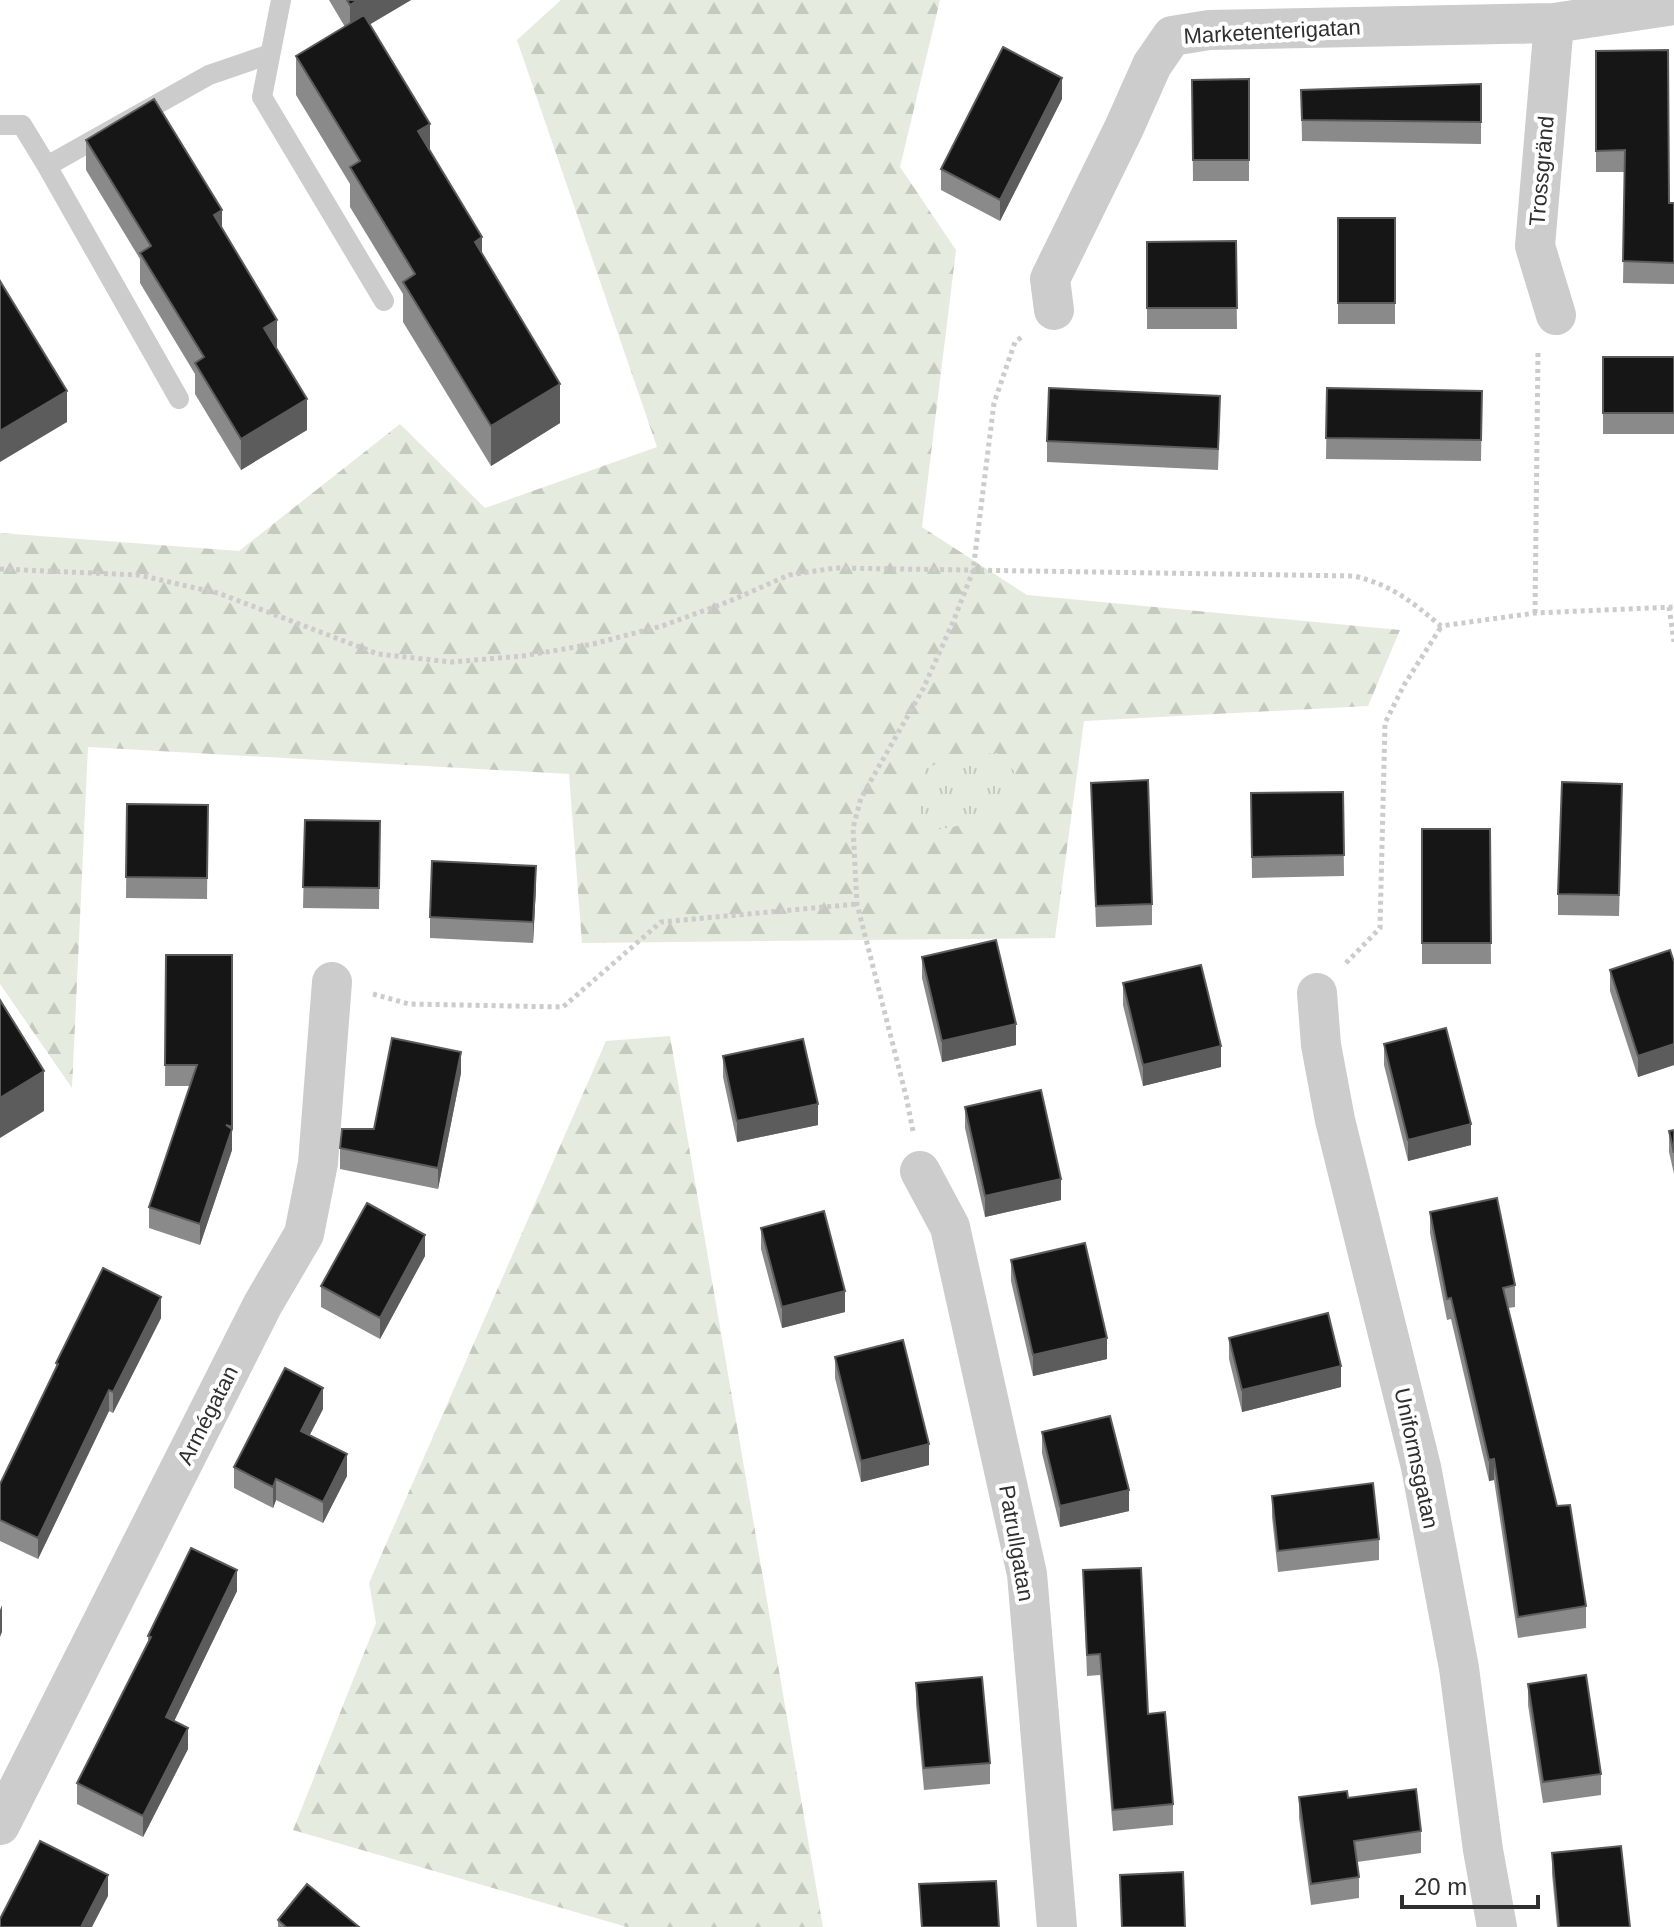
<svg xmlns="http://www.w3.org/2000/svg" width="1674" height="1927" font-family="Arial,sans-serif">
  <defs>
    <pattern id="forest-firs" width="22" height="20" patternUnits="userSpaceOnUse" patternTransform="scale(2)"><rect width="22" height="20" fill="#e5ebde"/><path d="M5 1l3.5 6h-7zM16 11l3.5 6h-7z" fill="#c5cabf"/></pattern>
    <pattern id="park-tufts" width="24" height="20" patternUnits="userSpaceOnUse" patternTransform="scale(2)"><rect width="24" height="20" fill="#e5ebde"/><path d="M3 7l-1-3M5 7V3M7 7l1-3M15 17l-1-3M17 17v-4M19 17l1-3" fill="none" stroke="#c5cabf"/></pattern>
  </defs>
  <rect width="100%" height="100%" fill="#fff"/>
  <path fill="url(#forest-firs)" d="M561 0H940L900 167 956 250 922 527 1027 595 1400 630 1368 706 1084 721 1055 938 582 943 569 774 88 747 72 1088 0 984V533L239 551 400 424 485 508 657 447 517 40Z
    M670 1036 823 1927H627L293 1830 376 1623 369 1583 606 1041Z"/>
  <path fill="url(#park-tufts)" d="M997 753 1014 771 1008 816 931 831 918 810 919 780 927 767 968 755Z"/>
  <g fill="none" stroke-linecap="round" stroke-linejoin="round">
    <path stroke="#ccc" stroke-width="5" stroke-dasharray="4 4" stroke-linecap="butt" d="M0 569 138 575 218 593 378 654 451 662 523 656 593 644 662 626 730 601 789 575 835 568 1354 576C1392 585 1412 602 1441 626L1535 613 1674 607
      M1669 607 1674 642
      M1535 613 1538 352
      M1346 963 1380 928 1385 723 1404 685 1441 627
      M373 994 409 1004 563 1007 661 922 857 904
      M913 1131 906 1096 857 904 853 828 861 798 923 689 953 622 973 571 994 403 1015 342 1023 336"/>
    <path stroke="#ccc" stroke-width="20" d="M281 0 262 97 384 301
      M0 125H22L47 166
      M179 399 47 166 209 75 270 54"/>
    <path stroke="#ccc" stroke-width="40" d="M1554 23 1535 246 1556 315
      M1054 310 1050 279 1124 128 1152 65 1172 36 1209 30 1554 23 1674 5
      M1317 993 1321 1045 1335 1120 1421 1467 1459 1668 1483 1850 1497 1927
      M920 1171 950 1227 1027 1574 1057 1927
      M0 1825 263 1304 304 1234 318 1163 332 982"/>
  </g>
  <path fill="#8a8a8a" d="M329 0H411L369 25 430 151 482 255 560 423 491 466 403 322V294L350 207V184L296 95V56L345 27Z
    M1596 51 1669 203H1674V284L1623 283 1625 172H1596Z
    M1249 79V181H1193L1192 80Z
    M1481 84V144L1302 141 1301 90Z
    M1062 99 1000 221 941 190V169Z
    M86 140 222 228 277 350 307 430 241 470 195 394V374L140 283V259L86 170Z
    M1338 218H1395V324H1338Z
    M1236 241 1237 329H1147V242Z
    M1603 357H1674V434H1603Z
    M1327 388 1482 391 1481 461 1326 459Z
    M1220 417 1218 470 1047 462V441Z
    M1091 783 1152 904V925L1096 927Z
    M1343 792 1344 876 1252 878 1251 793Z
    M127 804 208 805 207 899 126 898Z
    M1622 805 1619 916 1558 915V894Z
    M305 820 380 821 379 909 303 908Z
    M1422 829H1490L1491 964H1422Z
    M536 887 533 943 430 938V917Z
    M166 955H232V1150L200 1245 149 1228V1207L190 1086H165Z
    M922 957 1016 1045 942 1062 922 978Z
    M1674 962V1065L1638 1077 1610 991V970Z
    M1123 983 1221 1067 1143 1086 1123 1005Z
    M1384 1044 1471 1145 1408 1161 1384 1065Z
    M723 1056 818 1125 737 1142 723 1077Z
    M461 1073 438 1189 340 1169V1148L374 1129Z
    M965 1107 1061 1200 985 1217 965 1128Z
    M1674 1130V1174L1669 1152V1131Z
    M1430 1212 1515 1285V1307L1508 1308 1557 1506 1586 1606V1628L1518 1638 1494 1480 1489 1481 1451 1319 1447 1320 1430 1233Z
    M761 1228 845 1312 782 1328 761 1249Z
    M425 1256 380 1339 321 1307V1286Z
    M1011 1260 1107 1359 1033 1376 1011 1281Z
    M161 1318 113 1413 109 1411 38 1559 0 1541V1484L56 1369V1363Z
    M1229 1338 1341 1387 1242 1412 1229 1359Z
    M835 1357 929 1465 861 1482 835 1378Z
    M323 1409 309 1436 347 1476 323 1523 276 1500 273 1508 234 1488V1467Z
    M1042 1432 1129 1511 1060 1527 1042 1453Z
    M1272 1496 1379 1539V1560L1278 1572 1272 1517Z
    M1083 1570 1173 1804V1825L1113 1831 1100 1675 1087 1676Z
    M237 1591 174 1721 188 1749 143 1837 77 1804V1783L148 1643V1636Z
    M916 1683 990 1763V1784L924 1790 916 1704Z
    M1528 1684 1601 1774V1795L1543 1803 1528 1705Z
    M1299 1797 1348 1798 1421 1831V1853L1357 1862 1359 1877V1898L1311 1905 1299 1818Z
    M1552 1853 1630 1927H1557L1552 1874Z
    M919 1884 999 1927H921Z
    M278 1920 359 1927H278Z"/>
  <path fill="#5c5c5c" d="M358 0H411L350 36V5Z
    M1062 78V99L1000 221V200Z
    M430 124V164L418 131Z
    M222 210V241L214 215Z
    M482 237V277L475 242Z
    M277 320V351L264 328Z
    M560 384V423L491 466V426Z
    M67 391V422L0 462V431Z
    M307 399V430L241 470V439Z
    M536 866V887L533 943V922Z
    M232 955V1150L200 1245V1224L232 1129Z
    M1016 1024V1045L942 1062V1041Z
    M1674 1044V1065L1638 1077V1056Z
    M1221 1046V1067L1143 1086V1065Z
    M461 1052V1073L438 1189V1168Z
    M44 1071V1111L0 1138V1098Z
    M818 1104V1125L737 1142V1121Z
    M1471 1124V1145L1408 1161V1140Z
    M1061 1179V1200L985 1217V1196Z
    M425 1235V1256L380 1339V1318Z
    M845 1291V1312L782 1328V1307Z
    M161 1297V1318L113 1413V1392Z
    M1107 1338V1359L1033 1376V1355Z
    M1341 1366V1387L1242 1412V1390Z
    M323 1388V1409L301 1452V1431Z
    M109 1390V1411L38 1559V1538Z
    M929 1444V1465L861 1482V1461Z
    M347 1454V1476L323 1523V1502Z
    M1494 1459V1480L1489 1481V1460Z
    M276 1479V1500L273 1508V1487Z
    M1129 1490V1511L1060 1527V1506Z
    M237 1570V1591L166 1738V1717Z
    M2 1605V1632L0 1637V1610Z
    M188 1728V1749L143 1837V1816Z
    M108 1875V1896L92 1927H81Z"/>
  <path fill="#161616" stroke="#5c5c5c" stroke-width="2" d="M347 0H358L350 5Z
    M364 15 430 124 418 131 482 237 475 242 560 384 491 426 403 282 415 274 350 167 360 161 296 56Z
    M1003 47 1062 78 1000 200 941 169Z
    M1668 50 1669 203H1674V263L1623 261 1625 150 1596 151V51Z
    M1249 79V160H1193L1192 80Z
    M1481 84V122L1302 120 1301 90Z
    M154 99 222 210 214 215 277 320 264 328 307 399 241 439 195 363 204 357 140 253 151 246 86 140Z
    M1338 218H1395V303H1338Z
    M1236 241 1237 308H1147V242Z
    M0 281 67 391 0 431Z
    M1603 357H1674V413H1603Z
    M1049 388 1220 396 1218 449 1047 441Z
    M1327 388 1482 391 1481 440 1326 438Z
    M1148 780 1152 904 1096 906 1091 783Z
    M1562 782 1622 784 1619 895 1558 894Z
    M1343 792 1344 855 1252 857 1251 793Z
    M127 804 208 805 207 878 126 877Z
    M305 820 380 821 379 888 303 887Z
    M1422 829H1490L1491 943H1422Z
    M432 861 536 866 533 922 430 917Z
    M996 940 1016 1024 942 1041 922 957Z
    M1670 950 1674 962V1044L1638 1056 1610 970Z
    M166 955H232V1127L226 1125 232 1129 200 1224 149 1207 197 1065H165Z
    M1201 965 1221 1046 1143 1065 1123 983Z
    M0 1000 44 1071 0 1098Z
    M1446 1028 1471 1124 1408 1140 1384 1044Z
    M392 1038 461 1052 438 1168 340 1148 342 1129H374Z
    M803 1039 818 1104 737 1121 723 1056Z
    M1041 1090 1061 1179 985 1196 965 1107Z
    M1674 1130V1153L1669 1131Z
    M1497 1198 1515 1285 1503 1288 1557 1506 1570 1505 1586 1606 1518 1617 1494 1459 1489 1460 1451 1298 1447 1299 1430 1212Z
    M367 1203 425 1235 380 1318 321 1286Z
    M824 1211 845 1291 782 1307 761 1228Z
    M1085 1243 1107 1338 1033 1355 1011 1260Z
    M103 1268 161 1297 113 1392 109 1390 38 1538 0 1520V1484L58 1364 56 1363Z
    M1328 1313 1341 1366 1242 1390 1229 1338Z
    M903 1340 929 1444 861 1461 835 1357Z
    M285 1368 323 1388 301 1431 347 1454 323 1502 276 1479 273 1487 234 1467Z
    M1110 1416 1129 1490 1060 1506 1042 1432Z
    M1373 1483 1379 1539 1278 1551 1272 1496Z
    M191 1548 237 1570 166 1717 188 1728 143 1816 77 1783 151 1637 148 1636Z
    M1141 1568 1148 1714 1165 1712 1173 1804 1113 1810 1100 1654 1087 1655 1083 1570Z
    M1586 1675 1601 1774 1543 1782 1528 1684Z
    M982 1677 990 1763 924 1768 916 1683Z
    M1416 1789 1421 1831 1354 1841 1359 1877 1311 1884 1299 1797 1347 1791 1348 1798Z
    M40 1841 108 1875 81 1927H0V1919Z
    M1621 1846 1630 1927H1559L1552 1853Z
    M1183 1872 1185 1927H1122L1120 1875Z
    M996 1881 999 1927H922L919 1884Z
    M307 1884 359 1927H286L278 1920Z"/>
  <g text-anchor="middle" stroke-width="8" stroke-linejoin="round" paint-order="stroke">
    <g font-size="22" fill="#2f2f2f" stroke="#fff">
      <text transform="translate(1272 31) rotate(-3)" y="8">Marketenterigatan</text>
      <text transform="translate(1541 171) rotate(-85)" y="8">Trossgränd</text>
      <text transform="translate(207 1415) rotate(-63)" y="8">Armégatan</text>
      <text transform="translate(1417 1458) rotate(78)" y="8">Uniformsgatan</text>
      <text transform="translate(1017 1543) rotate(80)" y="8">Patrullgatan</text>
    </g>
  </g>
  <path d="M1402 1895v12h136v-12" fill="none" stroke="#2f2f2f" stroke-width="4"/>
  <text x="1414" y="1895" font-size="24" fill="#2f2f2f" stroke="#ffffff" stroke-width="6" paint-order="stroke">20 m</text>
</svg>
